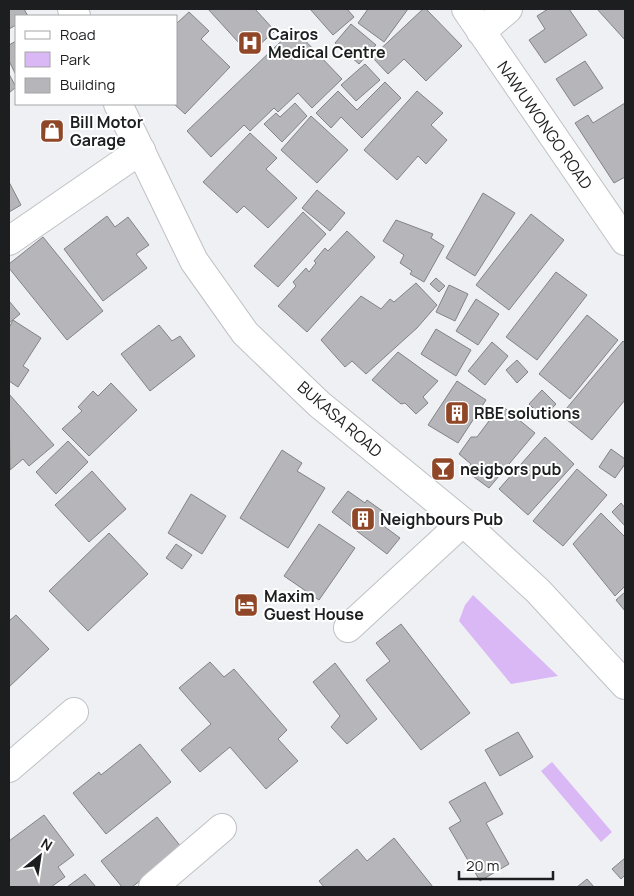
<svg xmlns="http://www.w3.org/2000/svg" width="634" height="896" font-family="Manrope,sans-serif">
  <rect width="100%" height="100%" fill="#eef0f3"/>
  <path fill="#dab8f5" d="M473 595 558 676 511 684 459 621 465 605Z
    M552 762 612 832 601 842 541 771Z"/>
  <path fill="#b6b6ba" stroke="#838386" d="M9 9H24L28 16H16V25L9 29Z
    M208 9H255L275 31 249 54Z
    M310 9H347L354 17 333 35Z
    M368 9H408L384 42 358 23Z
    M423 9H426L462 46 426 81 404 59 388 74 372 57Z
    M548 9H569L587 35 545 63 529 40 545 29 537 16Z
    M597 9H625V40Z
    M189 12 209 31 201 39 230 67 185 114 174 104H176V24Z
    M351 24 376 45 359 64 335 43Z
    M294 29 342 79 312 108 298 93 278 112 274 108 250 131 244 125 211 157 187 131Z
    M16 41V75L9 61V45Z
    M585 61 603 88 574 106 556 79Z
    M365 64 380 80 356 101 341 85Z
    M9 74 16 87 9 93Z
    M385 82 401 98 362 138 341 117 331 128 316 113 338 91 357 110Z
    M417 91 443 113 431 125 447 140 426 164 418 156 397 180 364 150Z
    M295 103 307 116 282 142 264 124 276 113 280 117Z
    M625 103V177L614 183 575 123 588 115 593 123Z
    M311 116 348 150 317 183 281 150Z
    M250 133 277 158 266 169 297 198 268 228 244 206 237 213 203 182Z
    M9 182 21 205 9 212Z
    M317 190 345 213 330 231 302 208Z
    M483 193 515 213 475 276 446 258Z
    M303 212 326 234 278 287 254 266Z
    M531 214 564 240 509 310 476 285Z
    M107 216 115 227 128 217 149 245 136 254 147 268 103 301 64 249Z
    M396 220 433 234 431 238 444 246 424 282 410 274 412 271 400 263 404 255 383 241Z
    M347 231 375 257 307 332 278 306 296 286 293 282 306 268 309 272 316 263 314 261 325 248 328 251Z
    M43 237 103 311 67 340 9 268V264Z
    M556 272 587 295 537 360 506 337Z
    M436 278 445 286 439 292 430 284Z
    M416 283 437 305 417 328 366 374 352 361 345 367 321 340 361 296 381 309 390 299 394 302Z
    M449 285 468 294 455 321 436 312Z
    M476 299 499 314 478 345 456 331Z
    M9 301 20 314 9 323Z
    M587 315 618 340 570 399 539 374Z
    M13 320 41 338 23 366 29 370 18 387 9 381V328Z
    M159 325 172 341 180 336 195 356 150 391 121 354Z
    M436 329 471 350 456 376 421 354Z
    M623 341 625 343V400L592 440 561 415Z
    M492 342 508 356 485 385 468 371Z
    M398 352 438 381 423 397 428 403 416 414 405 403 401 404 372 380Z
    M517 360 528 372 517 383 506 370Z
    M457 381 486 400 458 443 428 425Z
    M111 383 137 410 89 456 62 429 82 411 78 407 93 391 98 396Z
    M542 390 556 404 543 418 529 404Z
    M9 394 54 445 29 466 23 459 10 470Z
    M501 405 535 433 489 488 466 471 471 464 459 454 471 437H477Z
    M545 437 574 464 528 515 499 489Z
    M68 441 88 462 56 494 36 472Z
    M611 449 625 459V464L615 478 599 467Z
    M282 450 302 463 297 471 325 488 288 548 240 518Z
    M577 469 607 495 563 546 533 521Z
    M92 471 126 509 89 542 55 505Z
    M348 491 365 503 367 500 388 515 381 524 400 538 387 554 332 512Z
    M191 494 226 516 202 554 168 533Z
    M621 503 625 508V526L612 512Z
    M601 513 625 537V586L615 596 573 544Z
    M319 524 355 548 319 600 284 576Z
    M109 533 148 574 88 631 49 591Z
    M176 544 192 555 182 569 166 558Z
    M625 592V611L616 600Z
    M16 615 49 649 9 687V621Z
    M401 624 470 713 421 750 366 680 390 661 376 643Z
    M210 662 224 677 234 669 287 730 278 739 298 761 266 789 230 747 200 772 181 750 211 724 179 688Z
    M335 663 377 719 347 744 331 727 340 716 313 682Z
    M518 732 533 757 500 776 485 750Z
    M140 744 171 782 106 834 73 793 99 772 101 775Z
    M485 782 503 814 486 823 509 864 480 881 449 828 461 821 449 802Z
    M44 815 74 855 58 867 65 877 51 887H9V841Z
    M157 817 182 848 132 887H122L101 861Z
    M394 838 433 887H324L319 881 357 849 367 861Z
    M625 858V875L621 879 612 869Z
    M85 874 96 887H67Z
    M587 879 594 887H577Z"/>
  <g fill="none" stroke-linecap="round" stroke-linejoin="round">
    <defs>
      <path id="street" d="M466 9 625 241
        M481 32 508 9
        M9 241 141 150
        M348 628 463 522
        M9 768 74 712
        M153 887 222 828"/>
      <path id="secondary" d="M72 9 76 16
        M118 104 194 261 245 333 319 404 463 522 538 591 625 685"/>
    </defs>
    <use href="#street" stroke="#bfc1c4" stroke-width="30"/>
    <use href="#secondary" stroke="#bfc1c4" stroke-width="30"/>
    <use href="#street" stroke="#fff" stroke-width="28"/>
    <use href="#secondary" stroke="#fff" stroke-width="28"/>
  </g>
  <defs>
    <symbol id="hospital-square" viewBox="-11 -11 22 22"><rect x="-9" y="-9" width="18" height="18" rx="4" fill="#8f4727" stroke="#fff"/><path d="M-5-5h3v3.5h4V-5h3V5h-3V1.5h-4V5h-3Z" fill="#fff"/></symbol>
    <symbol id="shop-square" viewBox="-11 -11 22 22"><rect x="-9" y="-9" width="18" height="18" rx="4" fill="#8f4727" stroke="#fff"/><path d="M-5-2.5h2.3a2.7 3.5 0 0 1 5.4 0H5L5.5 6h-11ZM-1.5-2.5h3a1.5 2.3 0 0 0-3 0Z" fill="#fff"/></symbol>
    <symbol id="building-square" viewBox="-11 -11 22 22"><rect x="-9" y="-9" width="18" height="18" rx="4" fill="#8f4727" stroke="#fff"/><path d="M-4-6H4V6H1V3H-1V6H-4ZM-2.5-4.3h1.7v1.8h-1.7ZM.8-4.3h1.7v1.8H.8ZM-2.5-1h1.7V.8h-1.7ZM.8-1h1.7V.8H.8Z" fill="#fff"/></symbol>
    <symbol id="bar-square" viewBox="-11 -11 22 22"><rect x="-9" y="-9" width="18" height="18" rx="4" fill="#8f4727" stroke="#fff"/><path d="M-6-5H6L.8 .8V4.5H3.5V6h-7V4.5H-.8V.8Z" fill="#fff"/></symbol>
    <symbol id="hotel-square" viewBox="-11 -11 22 22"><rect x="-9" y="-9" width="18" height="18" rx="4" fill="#8f4727" stroke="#fff"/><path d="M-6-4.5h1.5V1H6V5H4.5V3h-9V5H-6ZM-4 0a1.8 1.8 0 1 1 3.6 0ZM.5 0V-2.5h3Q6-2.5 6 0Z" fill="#fff"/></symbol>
  </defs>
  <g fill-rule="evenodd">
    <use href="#hospital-square" x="236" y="29" width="28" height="28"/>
    <use href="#shop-square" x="38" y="117" width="28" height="28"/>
    <use href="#building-square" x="443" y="399" width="28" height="28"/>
    <use href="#bar-square" x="429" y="455" width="28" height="28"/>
    <use href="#building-square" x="349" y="505" width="28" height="28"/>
    <use href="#hotel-square" x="232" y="591" width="28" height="28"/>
  </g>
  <g text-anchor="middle" stroke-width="4" stroke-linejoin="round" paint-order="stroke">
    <g font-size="16" font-weight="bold" fill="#1d1e1f" stroke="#fff" text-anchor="start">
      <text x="268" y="40">Cairos<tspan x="268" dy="18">Medical Centre</tspan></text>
      <text x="70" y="128">Bill Motor<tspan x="70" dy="18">Garage</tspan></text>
      <text x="474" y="419">RBE solutions</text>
      <text x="460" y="475">neigbors pub</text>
      <text x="380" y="525">Neighbours Pub</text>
      <text x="264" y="602">Maxim<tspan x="264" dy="18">Guest House</tspan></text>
    </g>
    <g font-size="16" fill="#1d1e1f" stroke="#fff">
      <text transform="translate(545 125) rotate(55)" y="6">NAWUWONGO ROAD</text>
      <text transform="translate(340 419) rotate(41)" y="6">BUKASA ROAD</text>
    </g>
  </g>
  <rect width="634" height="896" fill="none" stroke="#1d1e1f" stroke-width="20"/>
  <rect x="15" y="15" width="162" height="90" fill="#ffffff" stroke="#a5a5a5"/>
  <rect x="25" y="31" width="25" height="8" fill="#ffffff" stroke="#a5a5a5"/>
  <text x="60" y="40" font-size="15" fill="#1d1e1f">Road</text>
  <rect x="25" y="52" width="25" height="15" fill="#dab8f5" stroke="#a5a5a5"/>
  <text x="60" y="65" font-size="15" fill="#1d1e1f">Park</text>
  <rect x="25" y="78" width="25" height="15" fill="#b6b6ba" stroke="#a5a5a5"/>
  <text x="60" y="90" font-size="15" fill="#1d1e1f">Building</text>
  <g transform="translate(40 856) rotate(30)" stroke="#ffffff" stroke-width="4" paint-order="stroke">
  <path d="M0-4L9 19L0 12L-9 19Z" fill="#1d1e1f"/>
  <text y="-8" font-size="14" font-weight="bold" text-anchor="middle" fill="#1d1e1f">N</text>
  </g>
  <path d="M459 871v8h94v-8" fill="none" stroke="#1d1e1f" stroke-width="2.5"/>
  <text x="466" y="871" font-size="15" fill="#1d1e1f" stroke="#ffffff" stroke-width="4" paint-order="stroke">20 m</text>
</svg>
